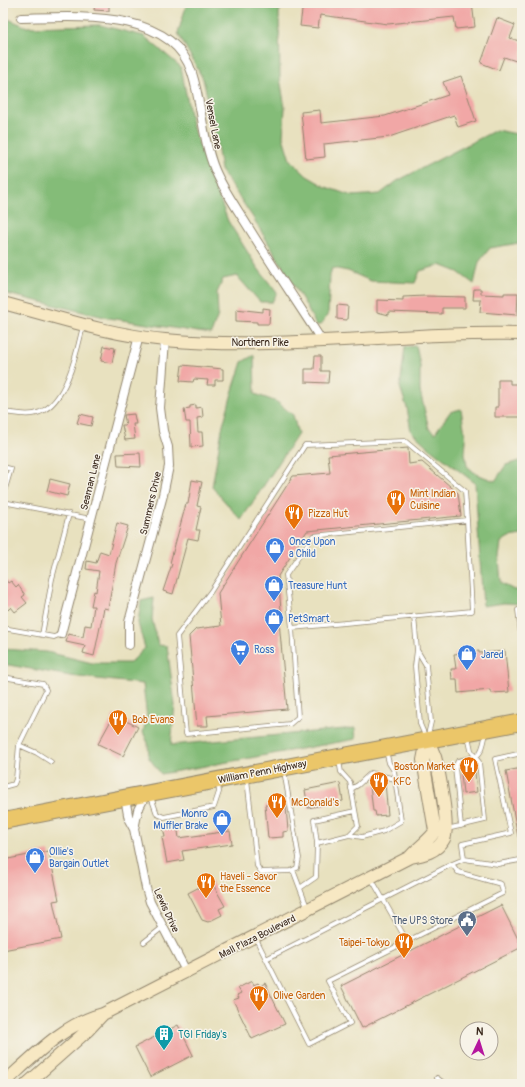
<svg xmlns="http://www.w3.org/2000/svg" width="525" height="1087" font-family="Pangolin,sans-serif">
  <rect width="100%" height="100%" fill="#f7f3e8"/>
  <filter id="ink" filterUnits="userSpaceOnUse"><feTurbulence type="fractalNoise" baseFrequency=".025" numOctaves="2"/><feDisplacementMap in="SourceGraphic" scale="8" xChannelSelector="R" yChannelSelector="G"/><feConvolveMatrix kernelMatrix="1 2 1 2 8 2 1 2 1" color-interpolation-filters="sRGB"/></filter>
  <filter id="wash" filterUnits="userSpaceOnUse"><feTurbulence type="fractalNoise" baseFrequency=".012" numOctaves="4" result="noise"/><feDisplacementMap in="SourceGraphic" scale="16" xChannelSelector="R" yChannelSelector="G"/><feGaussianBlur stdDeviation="0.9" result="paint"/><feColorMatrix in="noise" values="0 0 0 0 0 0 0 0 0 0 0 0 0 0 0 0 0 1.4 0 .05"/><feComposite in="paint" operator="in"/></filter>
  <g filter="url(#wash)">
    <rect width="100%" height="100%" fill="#e8e1bf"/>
    <path fill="#84bc78" stroke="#60734b" d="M187 3H286L279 12 280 78 285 108 283 137 290 160 307 176 326 187 352 196 380 194 397 181 496 130 522 135V245L519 243 490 248 479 262 474 284 458 272 440 265 420 271 415 283 371 281 348 271 332 268 330 275 328 314 321 325H316L304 302 252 216 221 170 214 126 203 79 178 33Z
      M3 10 8 19 27 27 100 25 144 36 181 67 192 125 228 221 257 267 277 293 272 302H260L237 276 223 279 217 293 218 315 211 334 109 318 3 293V246L7 243 3 226Z
      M416 346 420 365V391L429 429 435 433 450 412 461 409 466 440 465 453 467 466 476 474 495 481 506 465 522 460V535L509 537 501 542 499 558 501 583 514 590H522V604L504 603 483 606 475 483 427 446 411 431 407 408 400 387 405 347Z
      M254 355 255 394 277 402 293 415 298 434 241 520 212 487 222 429 232 393 242 362Z
      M154 598 152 619 158 645 167 646 175 705 171 745 355 728 356 739 161 774 149 758 148 743 143 732 147 718 143 684 70 676 3 664V649L47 652 92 663H130L145 648 138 623 141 601Z"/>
    <g id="blocks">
      <path fill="#f1a7a6" d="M95 3H109V11L94 10Z
        M303 3H472L475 27 456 29 454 17 388 24 320 15 318 28 300 26Z
        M497 18 515 25 510 38 522 42V63L504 57 499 70 481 63Z
        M461 76 476 121 458 127 454 115 389 137 324 144 325 157 306 159 301 112 320 110 321 123 385 116 448 95 443 82Z
        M474 289H481V294L504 295V293H518L517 315 480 312 481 300H473Z
        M425 296 465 297V308H442V314L389 312V315L377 312V300L403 301V297Z
        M337 305 348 306 347 320 337 319Z
        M263 308 270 309 269 324H257V322L236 321V309L263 312Z
        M104 346 115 348 112 363 101 361Z
        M315 356H321V371H329L328 383 305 382V369H314Z
        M182 365 223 369V380H215V385H207L208 380 194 379 193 382 180 381Z
        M498 380H510V384H522V417H495V407H498Z
        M196 405V408L202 407 203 417 197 418 198 432H202L203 446 191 447 190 422H186L184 409 190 408V406Z
        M80 414 93 417 91 426 77 423Z
        M134 414 136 424H133L135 439 125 440 122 425H126L124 415Z
        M408 448 409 464 422 462 458 493 461 516 307 531 278 576 282 621H279L287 709 207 716 208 726H197L189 636 196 629 221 626 218 593 293 476 330 473 328 455Z
        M140 453 141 467 118 466 117 454Z
        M50 479 70 484 67 496 47 491Z
        M192 480 202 482 197 506 201 507 196 530H200L198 540 188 538 173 594 163 591 172 564 170 563 186 504H188Z
        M117 523 128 526 116 563 108 609 104 608 94 656 83 653 85 646 66 642 68 634 83 637 85 625 91 626 94 606H91L94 591 96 592 99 571 86 569 87 561 96 563 100 551 109 554Z
        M3 576 8 583 11 581 16 587 18 585 25 595 22 597 27 603 15 612 11 607 8 610 3 603Z
        M479 651V653L505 651 509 692 491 693 490 690 458 693 457 679H452L451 669H456L454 654Z
        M114 715 138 727 123 756 98 744Z
        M522 768V837H518L506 771Z
        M475 772 477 792 463 794 461 773Z
        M340 783 343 801 308 808 305 790Z
        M385 783 388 815 376 816 375 811H373L370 785Z
        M276 804V807L286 806 288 831 283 832V837L268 838 265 805Z
        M177 825 179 838 230 831 232 844 182 851 184 860 167 863 162 837H165L163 827Z
        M49 851 59 900 53 901 61 939 3 950V860Z
        M211 881 225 906 219 909 222 915 208 922 202 920 188 893Z
        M501 905 522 947 362 1028 341 986Z
        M252 981 254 985 258 983 260 986 265 983 285 1024 252 1039 233 1000 239 998 237 995 241 993 238 988Z
        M178 1025 193 1055 150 1077 135 1047Z"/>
    </g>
  </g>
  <g filter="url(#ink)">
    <use href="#blocks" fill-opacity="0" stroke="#92866e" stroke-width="1"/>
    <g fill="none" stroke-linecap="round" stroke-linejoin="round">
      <defs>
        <path id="lane" d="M3 412C15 413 29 417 40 412 67 402 77 351 83 326
          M3 467 11 469 5 489 3 488
          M3 502 91 519
          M518 610 522 643
          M414 616 417 650 415 666 420 724 426 738
          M3 628 54 637 61 634
          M292 628 472 611 467 520 313 536 286 575 292 628 298 717 290 724 186 734 177 636 211 591 305 445 405 441 465 491 467 520
          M42 635 52 579 69 514
          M417 650 426 665 431 722 428 735
          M3 677 43 684 46 690 19 745 16 779 14 784 3 787
          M468 736 471 750 475 757C483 753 484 741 486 733
          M19 745 37 753 51 762
          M339 761 341 772 350 782 358 826 349 835
          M247 779 257 866 261 872 290 871 297 868 299 858 284 771
          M351 789 358 785 371 773 395 779
          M151 797 157 814 164 817 214 807 219 792 218 783
          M447 829 485 820 479 762 475 757 458 761 455 767 461 826
          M317 843 349 835 362 837 384 831 401 821 394 771 389 763 386 751
          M464 859 498 864 520 860 522 863
          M452 864 464 859 462 844 511 833 495 759 522 753
          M293 870 307 907
          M371 878 407 941
          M300 888 316 877 317 843 314 820 355 811
          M255 937 309 1044 350 1023 328 981 503 893 501 884 458 872 452 864 266 959
          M144 942 163 927
          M437 1078 445 1084"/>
        <path id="street" d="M21 18C74 17 172 8 192 73 202 104 202 139 215 170 223 189 236 207 247 225 271 264 297 302 322 341
          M61 634 139 336
          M129 645V622L163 495 169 466 168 447 163 431 160 408 165 340
          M146 794 138 810 134 829 146 888 150 902 186 971
          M125 798 129 820 134 829"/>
        <path id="secondary" d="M3 303C56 317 110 335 165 340 284 351 403 331 522 334
          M410 857C416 849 432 838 435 831L423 760 427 740
          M3 1084C33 1057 63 1024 103 1014L410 857C423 855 437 852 444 839 450 828 439 771 435 757 433 751 430 745 427 740
          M27 1084 88 1030 103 1014"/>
        <path id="highway" d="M3 821 522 722"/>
      </defs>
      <use href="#lane" stroke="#92866e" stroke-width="5.5"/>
      <use href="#street" stroke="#92866e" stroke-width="10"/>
      <use href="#secondary" stroke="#92866e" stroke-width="14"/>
      <use href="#highway" stroke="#92866e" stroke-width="18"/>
      <use href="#lane" stroke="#fff" stroke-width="4"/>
      <use href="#street" stroke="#fff" stroke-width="8"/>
      <use href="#secondary" stroke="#f7e8c3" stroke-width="12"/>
      <use href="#highway" stroke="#ebc669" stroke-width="16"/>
    </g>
  </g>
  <defs>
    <symbol id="restaurant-pin" viewBox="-11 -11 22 30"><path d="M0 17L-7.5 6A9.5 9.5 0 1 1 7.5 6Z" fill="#e8710a" stroke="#f7f3e8"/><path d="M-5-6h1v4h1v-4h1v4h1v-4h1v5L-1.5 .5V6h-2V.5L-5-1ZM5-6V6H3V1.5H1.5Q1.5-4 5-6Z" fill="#fff"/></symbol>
    <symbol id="shop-pin" viewBox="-11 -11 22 30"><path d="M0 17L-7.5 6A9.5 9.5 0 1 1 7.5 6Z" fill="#3f7fe0" stroke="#f7f3e8"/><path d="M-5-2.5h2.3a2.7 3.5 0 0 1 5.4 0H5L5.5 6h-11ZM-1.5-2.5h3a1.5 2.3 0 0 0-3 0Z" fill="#fff"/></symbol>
    <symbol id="supermarket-pin" viewBox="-11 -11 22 30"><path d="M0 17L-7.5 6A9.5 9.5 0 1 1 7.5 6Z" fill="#3f7fe0" stroke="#f7f3e8"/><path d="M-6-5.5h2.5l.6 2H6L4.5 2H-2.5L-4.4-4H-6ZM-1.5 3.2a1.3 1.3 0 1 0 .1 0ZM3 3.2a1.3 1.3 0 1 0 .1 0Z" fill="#fff"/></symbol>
    <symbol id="civic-pin" viewBox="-11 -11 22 30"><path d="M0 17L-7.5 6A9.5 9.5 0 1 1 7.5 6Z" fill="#5c6f8a" stroke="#f7f3e8"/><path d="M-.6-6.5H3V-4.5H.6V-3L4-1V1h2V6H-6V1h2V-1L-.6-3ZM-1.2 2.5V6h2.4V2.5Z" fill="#fff"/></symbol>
    <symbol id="building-pin" viewBox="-11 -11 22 30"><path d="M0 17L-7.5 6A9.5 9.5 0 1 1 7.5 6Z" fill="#0f9aa8" stroke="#f7f3e8"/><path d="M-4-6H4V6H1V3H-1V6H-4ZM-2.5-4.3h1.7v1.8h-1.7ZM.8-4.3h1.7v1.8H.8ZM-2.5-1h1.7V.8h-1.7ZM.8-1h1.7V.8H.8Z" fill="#fff"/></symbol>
  </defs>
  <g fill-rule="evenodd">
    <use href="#restaurant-pin" x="385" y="488" width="22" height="30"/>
    <use href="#restaurant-pin" x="283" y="502" width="22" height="30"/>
    <use href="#shop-pin" x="264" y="536" width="22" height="30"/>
    <use href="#shop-pin" x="263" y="574" width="22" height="30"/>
    <use href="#shop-pin" x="263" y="607" width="22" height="30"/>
    <use href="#supermarket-pin" x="229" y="638" width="22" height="30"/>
    <use href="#shop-pin" x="456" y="643" width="22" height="30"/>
    <use href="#restaurant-pin" x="107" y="708" width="22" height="30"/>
    <use href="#restaurant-pin" x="458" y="755" width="22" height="30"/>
    <use href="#restaurant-pin" x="368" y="770" width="22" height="30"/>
    <use href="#restaurant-pin" x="266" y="791" width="22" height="30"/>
    <use href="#shop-pin" x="211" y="808" width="22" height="30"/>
    <use href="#shop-pin" x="24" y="846" width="22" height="30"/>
    <use href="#restaurant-pin" x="195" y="871" width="22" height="30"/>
    <use href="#civic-pin" x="456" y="909" width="22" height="30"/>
    <use href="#restaurant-pin" x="393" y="931" width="22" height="30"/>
    <use href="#restaurant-pin" x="248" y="984" width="22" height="30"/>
    <use href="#building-pin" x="153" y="1023" width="22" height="30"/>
  </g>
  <g text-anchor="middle" stroke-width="3" stroke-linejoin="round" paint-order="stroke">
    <g font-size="10" fill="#3b2a1e" stroke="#f7f3e8">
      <text transform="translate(214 124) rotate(79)" y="4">Vensel Lane</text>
      <text x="260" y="346">Northern Pike</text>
      <text transform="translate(90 482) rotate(-76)" y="4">Seaman Lane</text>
      <text transform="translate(150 503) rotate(-77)" y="4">Summers Drive</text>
      <text transform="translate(262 771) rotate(-11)" y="4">William Penn Highway</text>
      <text transform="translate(167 910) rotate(65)" y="4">Lewis Drive</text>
      <text transform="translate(257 936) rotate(-27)" y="4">Mall Plaza Boulevard</text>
    </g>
    <g font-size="10" fill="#c56008" stroke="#f7f3e8" text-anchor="start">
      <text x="410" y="497">Mint Indian<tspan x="410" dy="12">Cuisine</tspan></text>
      <text x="308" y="517">Pizza Hut</text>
      <text x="132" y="723">Bob Evans</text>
      <text x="455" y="770" text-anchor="end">Boston Market</text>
      <text x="393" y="785">KFC</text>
      <text x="291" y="806">McDonald's</text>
      <text x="220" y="880">Haveli - Savor<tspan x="220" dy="12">the Essence</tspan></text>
      <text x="390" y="946" text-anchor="end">Taipei-Tokyo</text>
      <text x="273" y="999">Olive Garden</text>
    </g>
    <g font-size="10" fill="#366cbe" stroke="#f7f3e8" text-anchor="start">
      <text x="289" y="545">Once Upon<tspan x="289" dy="12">a Child</tspan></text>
      <text x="288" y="589">Treasure Hunt</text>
      <text x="288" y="622">PetSmart</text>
      <text x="254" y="653">Ross</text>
      <text x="481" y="658">Jared</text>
      <text x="208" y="817" text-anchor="end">Monro<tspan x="208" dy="12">Muffler Brake</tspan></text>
      <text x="49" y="855">Ollie's<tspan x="49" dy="12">Bargain Outlet</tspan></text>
    </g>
    <g font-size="10" fill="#4e5e75" stroke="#f7f3e8" text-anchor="end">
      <text x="453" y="924">The UPS Store</text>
    </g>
    <g font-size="10" fill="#0d838f" stroke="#f7f3e8" text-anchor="start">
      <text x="178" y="1038">TGI Friday's</text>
    </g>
  </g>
  <rect width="525" height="1087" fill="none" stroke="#f7f3e8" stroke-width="16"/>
  <g transform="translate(479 1041) rotate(4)"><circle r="19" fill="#f7f3e8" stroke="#aca397"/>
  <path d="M0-3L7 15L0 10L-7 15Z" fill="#b5179e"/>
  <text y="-6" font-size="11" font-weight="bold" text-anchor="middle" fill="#3b2a1e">N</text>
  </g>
</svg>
